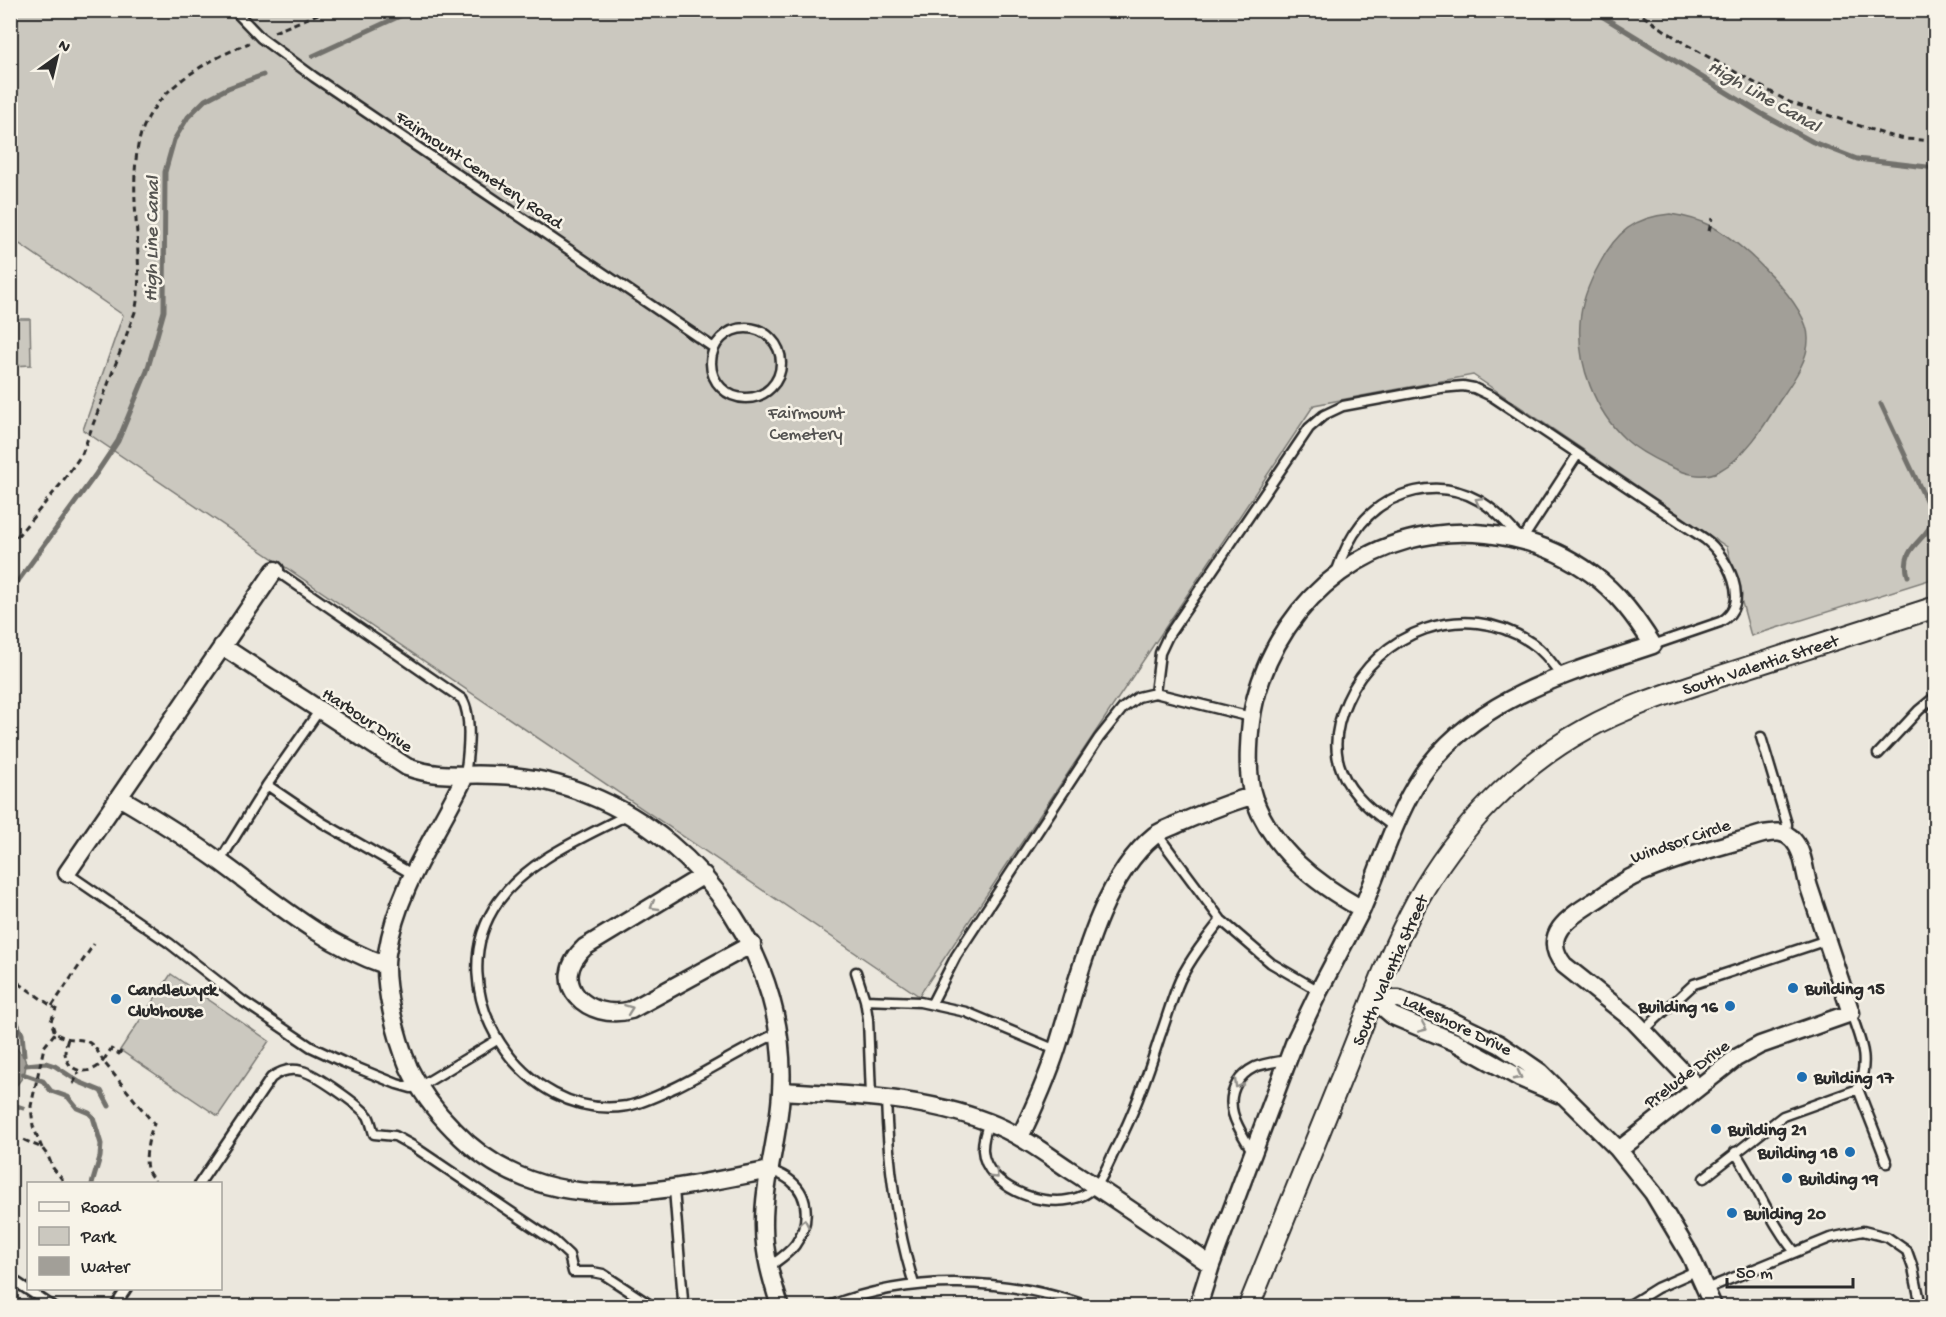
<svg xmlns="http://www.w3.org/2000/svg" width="1946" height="1317" font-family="'Gochi Hand',sans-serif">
  <rect width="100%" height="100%" fill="#ebe7dd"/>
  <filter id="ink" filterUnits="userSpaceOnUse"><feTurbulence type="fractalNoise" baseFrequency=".0167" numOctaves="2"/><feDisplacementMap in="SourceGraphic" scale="12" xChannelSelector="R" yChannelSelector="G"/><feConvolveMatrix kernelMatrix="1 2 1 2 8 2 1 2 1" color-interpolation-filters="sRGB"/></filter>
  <g filter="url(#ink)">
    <path fill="#cbc8bf" stroke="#7b7a75" stroke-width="1.5" d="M10 11H1935V578L1751 636 1727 547 1473 375 1314 405 919 996 83 430 123 315 11 238Z
      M10 319H30L31 365 11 366Z
      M171 974 269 1041 218 1116 120 1050Z"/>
    <path fill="#a29f98" stroke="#72716c" stroke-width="1.5" d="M1670 214C1685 216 1699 220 1713 227 1741 242 1808 304 1808 338 1809 361 1790 385 1778 403 1764 427 1744 458 1719 471 1702 480 1683 473 1667 465 1652 458 1637 450 1625 439 1595 411 1577 364 1580 323 1581 303 1590 281 1600 263 1616 233 1634 217 1670 214Z
      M11 1038C15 1042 14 1046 18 1050 22 1057 21 1049 24 1057 30 1070 20 1083 11 1090Z"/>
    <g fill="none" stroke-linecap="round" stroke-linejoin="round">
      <path stroke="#72716c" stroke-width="5" d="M1592 10 1762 114 1813 142 1857 159 1936 168
        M313 56 413 10
        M1881 404 1932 513C1935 540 1898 543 1908 576
        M10 592 96 474 118 441 147 371 164 311 165 172 174 140 188 117 205 100 228 88 263 75
        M10 1008 22 1034 24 1055
        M26 1065 46 1063 55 1066 79 1082 101 1091 109 1106
        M23 1074 43 1081 51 1091 68 1097 77 1108 89 1113 93 1117 101 1144 100 1157 92 1184
        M10 1096 14 1105 23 1108"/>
      <defs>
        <path id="service" d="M234 10 261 38 314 77 714 348
          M711 363a35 35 0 1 1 70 0a35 35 0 1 1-70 0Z
          M275 570 462 699C473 717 468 755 465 776
          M1336 573C1342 555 1349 539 1361 524 1389 490 1439 478 1478 500 1495 509 1508 525 1522 540L1578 454
          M1155 693 1160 653 1168 636 1309 428 1324 415 1343 406 1440 388 1463 386 1474 388 1493 397 1705 539C1726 555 1754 604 1720 622L1653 645
          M1761 737 1787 824 1786 834
          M1878 754 1919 710 1936 696
          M267 785 323 823 412 874
          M629 814C583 838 529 859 498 902 436 989 523 1123 627 1106 643 1103 659 1095 674 1088 709 1071 742 1049 778 1033
          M1395 828C1374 813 1352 796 1342 772 1332 749 1337 723 1347 701 1377 632 1464 598 1530 642 1543 650 1552 663 1561 675
          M1157 834 1221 920 1271 963 1319 991
          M220 861 267 785 319 711
          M67 873 169 943 244 1002 311 1047 343 1062 397 1084 411 1088 419 1087 497 1040
          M856 972 865 1000 868 1019 871 1096
          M865 1000 920 1002 966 1012 1056 1050
          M932 1003 956 956 1099 738 1123 708 1138 697 1155 693 1251 717
          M1644 1030 1694 984 1827 940
          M1858 1089 1887 1163
          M886 1099C888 1162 895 1223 914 1284
          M989 1122C981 1143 979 1159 995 1176 1018 1200 1069 1212 1095 1187 1103 1179 1111 1157 1117 1146 1135 1111 1148 1074 1160 1036 1167 1018 1172 998 1180 980 1191 958 1206 939 1221 920
          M1735 1152C1757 1185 1770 1222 1795 1252
          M1253 1153C1241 1131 1222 1108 1237 1083 1241 1076 1247 1071 1255 1067 1265 1063 1277 1062 1287 1060
          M1704 1178 1783 1116 1858 1089C1870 1058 1861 1043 1851 1013
          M199 1184 271 1078C280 1071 291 1068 302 1071 316 1074 359 1105 368 1116 371 1122 372 1128 374 1134L395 1136 413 1146 554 1241 569 1255 573 1272H593L603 1274 652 1306
          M674 1189 683 1300
          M769 1267C778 1260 788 1254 795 1245 809 1226 811 1197 791 1181 785 1176 778 1173 770 1170
          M10 1278 52 1306
          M1706 1289 1830 1238 1863 1231 1887 1237 1907 1251 1913 1268 1921 1306
          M115 1306 127 1288
          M829 1306C913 1274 1003 1277 1088 1306
          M1628 1306 1657 1288 1698 1270"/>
        <path id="minor" d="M222 646 407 767C441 779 462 773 496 775 528 776 560 783 589 795 706 842 789 964 781 1092 779 1137 763 1182 764 1227 764 1254 772 1281 780 1306
          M465 776C436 837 398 885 387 953 382 983 397 1040 409 1068 420 1091 436 1112 454 1130 542 1223 661 1191 770 1170
          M119 797C153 817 187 838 219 861 273 900 321 943 385 965
          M67 873 275 570
          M704 875 585 947C546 983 588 1022 631 1010L752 944
          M1373 999H1399L1446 1018 1499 1044 1540 1072 1617 1148 1653 1193 1690 1255 1713 1306
          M1373 999 1393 1016 1455 1042 1520 1078 1558 1094
          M782 1091C851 1095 922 1097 988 1122 1017 1133 1042 1151 1067 1168 1116 1199 1163 1232 1211 1265
          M1020 1137C1034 1108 1047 1079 1057 1048 1078 982 1098 881 1155 835 1162 830 1172 827 1180 823 1203 813 1227 803 1252 796
          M1619 1150 1736 1058 1760 1045 1851 1013C1837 971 1823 929 1809 887 1804 871 1804 852 1793 840 1784 830 1774 832 1763 834 1719 847 1673 858 1632 877 1618 884 1606 894 1593 902 1569 917 1540 935 1564 965L1633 1020 1697 1087
          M1198 1306 1211 1265 1295 1041 1319 991 1362 909C1379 869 1393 823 1415 786 1465 701 1565 674 1653 645 1636 618 1618 593 1592 574 1561 551 1524 538 1487 534 1377 522 1282 594 1255 700 1249 724 1245 775 1254 799 1273 850 1315 883 1362 909"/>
        <path id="tertiary" d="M1249 1306C1280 1231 1310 1156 1340 1081 1365 1021 1386 958 1417 901 1456 831 1516 767 1586 729 1629 705 1677 691 1724 675 1794 652 1865 630 1936 607"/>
      </defs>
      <use href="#service" stroke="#2b2b2b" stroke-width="13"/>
      <use href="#minor" stroke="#2b2b2b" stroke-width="21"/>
      <use href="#tertiary" stroke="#2b2b2b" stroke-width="24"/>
      <path stroke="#2b2b2b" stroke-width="3" stroke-dasharray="6 4.5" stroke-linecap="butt" d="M1634 10 1687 45 1789 102 1887 135 1905 139 1936 141
        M274 32 328 10
        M1709 231 1712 218
        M10 545 60 485 82 454 135 312C141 286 138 260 137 234 135 207 133 179 137 152 144 94 200 64 249 43
        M10 977 56 1009 51 1021 55 1033C77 1047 87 1028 103 1061 92 1076 68 1075 65 1053 65 1048 67 1043 68 1038
        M52 1006 94 944
        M121 1051 119 1054 111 1049 103 1061 154 1124C149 1134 143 1161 148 1171 150 1176 154 1179 156 1184
        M73 1084 79 1072
        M24 1140 42 1148 48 1156 53 1168 66 1184
        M42 1148 33 1126 31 1106 44 1047 55 1033"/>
      <use href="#service" stroke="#f7f3e8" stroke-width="8"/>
      <use href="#minor" stroke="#f7f3e8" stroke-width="16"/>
      <use href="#tertiary" stroke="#f7f3e8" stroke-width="20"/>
    </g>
    <defs><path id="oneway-chevron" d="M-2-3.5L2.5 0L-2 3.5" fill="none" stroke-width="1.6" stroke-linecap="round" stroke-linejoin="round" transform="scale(1.5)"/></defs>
    <g stroke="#918f8a">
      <use href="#oneway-chevron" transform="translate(1479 501) rotate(-150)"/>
      <use href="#oneway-chevron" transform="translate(654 906) rotate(150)"/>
      <use href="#oneway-chevron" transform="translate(629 1009) rotate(-20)"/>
      <use href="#oneway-chevron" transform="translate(1423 1028) rotate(23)"/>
      <use href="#oneway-chevron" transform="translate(1518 1076) rotate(28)"/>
      <use href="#oneway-chevron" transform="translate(1238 1084) rotate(120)"/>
      <use href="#oneway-chevron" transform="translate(995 1175) rotate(45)"/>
      <use href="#oneway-chevron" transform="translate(804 1223) rotate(-79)"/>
    </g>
  </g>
  <g fill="#1f6fb2" stroke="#f7f3e8" stroke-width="2">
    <circle cx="1793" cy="988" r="6"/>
    <circle cx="116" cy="999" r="6"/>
    <circle cx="1730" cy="1006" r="6"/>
    <circle cx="1802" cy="1077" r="6"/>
    <circle cx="1716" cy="1129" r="6"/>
    <circle cx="1850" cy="1152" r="6"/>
    <circle cx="1787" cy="1178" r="6"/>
    <circle cx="1732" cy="1213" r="6"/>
  </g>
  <g text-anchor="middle" stroke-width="5" stroke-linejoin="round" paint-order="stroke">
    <g font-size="18" fill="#2b2b2b" stroke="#f7f3e8">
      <text transform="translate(480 169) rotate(34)" y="6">Fairmount Cemetery Road</text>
      <text transform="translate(1760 664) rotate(-18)" y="6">South Valentia Street</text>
      <text transform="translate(368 719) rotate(33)" y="6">Harbour Drive</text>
      <text transform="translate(1680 840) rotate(-19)" y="6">Windsor Circle</text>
      <text transform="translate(1389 970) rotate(-66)" y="6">South Valentia Street</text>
      <text transform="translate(1458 1024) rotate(26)" y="6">Lakeshore Drive</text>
      <text transform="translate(1686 1073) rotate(-37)" y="6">Prelude Drive</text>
    </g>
    <g font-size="18" fill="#535250" stroke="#f7f3e8">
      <text x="806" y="418">Fairmount<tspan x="806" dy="21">Cemetery</tspan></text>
    </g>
    <g font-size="18" font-weight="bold" fill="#2b2b2b" stroke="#f7f3e8" text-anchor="start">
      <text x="1805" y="994">Building 15</text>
      <text x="128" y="995">Candlewyck<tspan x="128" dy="21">Clubhouse</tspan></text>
      <text x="1718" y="1012" text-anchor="end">Building 16</text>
      <text x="1814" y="1083">Building 17</text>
      <text x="1728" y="1135">Building 21</text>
      <text x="1838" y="1158" text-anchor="end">Building 18</text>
      <text x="1799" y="1184">Building 19</text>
      <text x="1744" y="1219">Building 20</text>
    </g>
    <g font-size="20" font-style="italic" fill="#555451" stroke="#f7f3e8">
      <text transform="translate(1765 95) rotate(30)" y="7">High Line Canal</text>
      <text transform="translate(150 239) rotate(-89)" y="7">High Line Canal</text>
    </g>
  </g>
  <rect width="1946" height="1317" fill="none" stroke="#f7f3e8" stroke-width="36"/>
  <rect x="18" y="18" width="1910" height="1281" fill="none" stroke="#2b2b2b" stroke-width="2" filter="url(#ink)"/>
  <rect x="27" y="1182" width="195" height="108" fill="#f7f3e8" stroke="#a5a39c" stroke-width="1.5"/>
  <rect x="39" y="1202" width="30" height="9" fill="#f7f3e8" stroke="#a5a39c" stroke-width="1.5"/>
  <text x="81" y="1212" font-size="18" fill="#2b2b2b">Road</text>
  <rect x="39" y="1227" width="30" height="18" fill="#cbc8bf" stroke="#a5a39c" stroke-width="1.5"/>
  <text x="81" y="1242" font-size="18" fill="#2b2b2b">Park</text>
  <rect x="39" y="1257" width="30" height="18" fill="#a29f98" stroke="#a5a39c" stroke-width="1.5"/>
  <text x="81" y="1272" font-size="18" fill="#2b2b2b">Water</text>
  <g transform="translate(57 57) rotate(34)" stroke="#f7f3e8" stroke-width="4.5" paint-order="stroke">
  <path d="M0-4.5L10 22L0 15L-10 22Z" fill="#2b2b2b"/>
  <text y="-9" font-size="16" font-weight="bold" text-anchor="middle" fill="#2b2b2b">N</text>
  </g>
  <path d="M1727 1278v9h126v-9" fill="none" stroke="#2b2b2b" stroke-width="3"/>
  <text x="1736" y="1278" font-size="18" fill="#2b2b2b" stroke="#f7f3e8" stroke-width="4.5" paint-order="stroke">50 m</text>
</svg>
